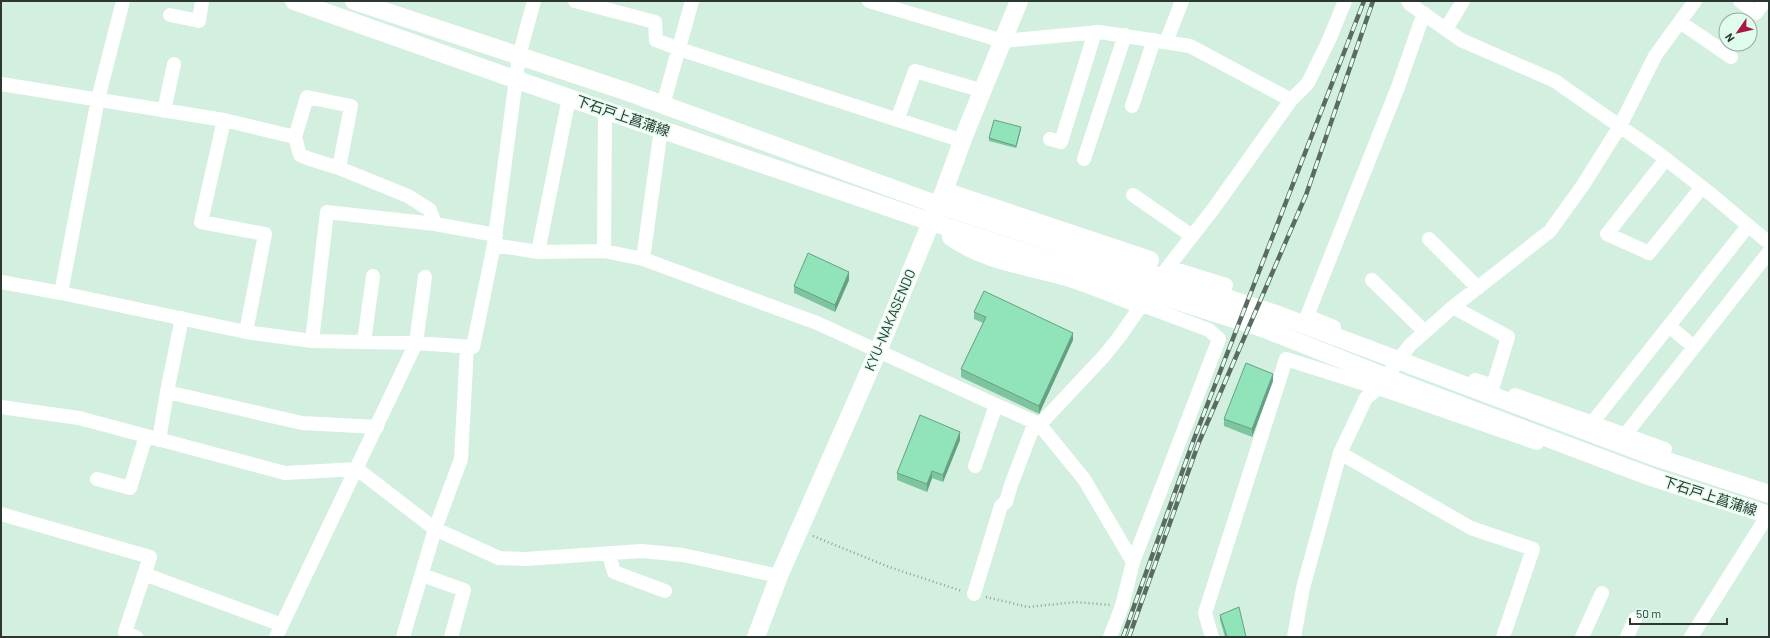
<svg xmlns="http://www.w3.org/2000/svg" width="1770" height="638" font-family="Barlow,'Noto Sans JP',sans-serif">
  <rect width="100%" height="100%" fill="#d2efdf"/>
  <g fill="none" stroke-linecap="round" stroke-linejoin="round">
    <path stroke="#8ca296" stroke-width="2.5" stroke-dasharray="1 3" stroke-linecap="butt" d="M813 536 889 567 962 591
      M986 597 1028 607 1076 602 1110 605"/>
    <path stroke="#fff" stroke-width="14" d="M575 1 655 22 656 40 679 49 963 141
      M869 1 1003 41 1099 32 1190 46 1291 100
      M1408 1 1410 4 1461 40 1555 81 1658 153 1712 195 1769 243
      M1740 1 1756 13 1765 1
      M170 15 199 21 202 1
      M1680 22 1731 57
      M1446 29 1463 1
      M1166 42 1182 1
      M1 84 224 120 295 137
      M663 105 692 1
      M1132 106 1154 40
      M164 111 174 64
      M224 120 201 222 265 234 246 332
      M897 120 915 71 983 91
      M1050 139 1061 142 1095 32
      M1084 159 1125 35
      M1666 159 1607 234 1649 253 1702 187
      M339 168 351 106 307 97 295 137 300 155 310 159 339 168 408 196 430 210 435 224
      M1133 195 1192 236
      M1429 239 1478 288
      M494 245 538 252 604 251 643 259 817 323 996 405 1039 424 1084 479 1133 562
      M604 251 605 110
      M538 252 569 98
      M643 259 661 129
      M1168 267 1226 285 1218 305
      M1372 280 1425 332
      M1 282 61 293 246 332 312 341 416 343 473 347 494 245 519 56 534 1
      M61 293 98 99 123 1
      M1453 307 1508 337 1493 386 1475 380
      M1669 326 1694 347
      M1334 327 1307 316 1398 87 1424 13
      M312 341 327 212 435 224 496 235
      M364 342 373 276
      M167 392 302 423 377 427
      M1515 395 1665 449
      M1 407 79 418 285 473 357 469 435 529 499 558 525 559 642 551 683 555 779 576
      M1592 423 1748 226
      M1625 435 1769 252
      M159 440 167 392 182 318
      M1340 453 1471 528 1533 549 1503 637
      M975 466 996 405
      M97 479 130 488 146 436
      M1 514 150 557 125 632 136 637
      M609 555 614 572 665 591
      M144 574 282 625
      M422 575 464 590 451 637
      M974 594 1001 506 1006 502 1011 485 1032 430 1044 420 1104 356 1120 336 1168 267 1214 208 1291 100 1308 83 1329 40 1345 1
      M276 637 416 343 425 277
      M403 637 435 529 461 459 467 347
      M1110 637 1122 606 1133 562 1219 339 1209 330 1142 305
      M1212 637 1205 613 1286 359 1378 388 1537 443
      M1294 637 1303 588 1340 453 1366 398 1378 388 1410 345 1453 307 1550 231 1583 185 1620 126 1655 56 1695 1
      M1582 637 1602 593
      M1627 637 1635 619
      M1691 637 1769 513"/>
    <path stroke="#fff" stroke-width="18" d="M294 1 517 80 931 222 1265 329 1409 386 1651 477 1769 515
      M354 1 628 92 938 205 1273 313 1658 458 1769 494
      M944 191 1150 260
      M951 237C986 262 1030 266 1070 278 1094 286 1118 296 1142 305
      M756 637 779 576 878 351 944 191 966 131 1019 1"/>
    <defs>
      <path id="rail" d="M1123 637 1194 439 1364 1
        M1129 637 1199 442 1306 195 1373 1"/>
    </defs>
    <use href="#rail" stroke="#5b6b62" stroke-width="4.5"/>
    <use href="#rail" stroke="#e0fcec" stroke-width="3" stroke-dasharray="9" stroke-linecap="butt"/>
  </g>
  <path fill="#7dc49f" d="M1021 129 1016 148 989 141V138Z
    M849 280 835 312 794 293V286Z
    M974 312 1073 340 1039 414 961 377V369L983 323 974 319Z
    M1273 381 1252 437 1224 426V419Z
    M960 440 943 482 932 478 927 492 897 480V473Z
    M1220 615 1246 637H1225L1220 620Z"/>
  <path fill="#66a082" d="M1021 127V129L1016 148V146Z
    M849 272V280L835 312V305Z
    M1073 333V340L1039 414V406Z
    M1273 374V381L1252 437V429Z
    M960 432V440L943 482V475Z
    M932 471V478L927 492V484Z"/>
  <path fill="#91e4b9" stroke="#66a082" d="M994 120 1021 127 1016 146 989 138Z
    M808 253 849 272 835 305 794 286Z
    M984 291 1073 333 1039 406 961 369 986 317 974 312Z
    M1246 363 1273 374 1252 429 1224 419Z
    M920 415 960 432 943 475 932 471 927 484 897 473Z
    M1239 607 1246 637H1227L1220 615Z"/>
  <g text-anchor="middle" stroke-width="3" stroke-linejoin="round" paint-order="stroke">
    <g font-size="14" fill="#2c3731" stroke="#e0fcec">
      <text transform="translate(623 116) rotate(19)" y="5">下石戸上菖蒲線</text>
      <text transform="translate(890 320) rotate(-67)" y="5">KYU-NAKASENDO</text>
      <text transform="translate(1710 496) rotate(18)" y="5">下石戸上菖蒲線</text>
    </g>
  </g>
  <rect width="1770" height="638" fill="none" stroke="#2c3731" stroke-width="4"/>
  <g transform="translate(1738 32) rotate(236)"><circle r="19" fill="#e0fcec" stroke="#98ada1"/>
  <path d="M0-3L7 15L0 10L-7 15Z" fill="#aa1645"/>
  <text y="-6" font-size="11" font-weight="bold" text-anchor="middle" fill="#2c3731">N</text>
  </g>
  <path d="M1630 618v6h97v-6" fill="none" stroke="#2c3731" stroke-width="2"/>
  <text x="1636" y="618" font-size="12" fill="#2c3731" stroke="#e0fcec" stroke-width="3" paint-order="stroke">50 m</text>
</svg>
